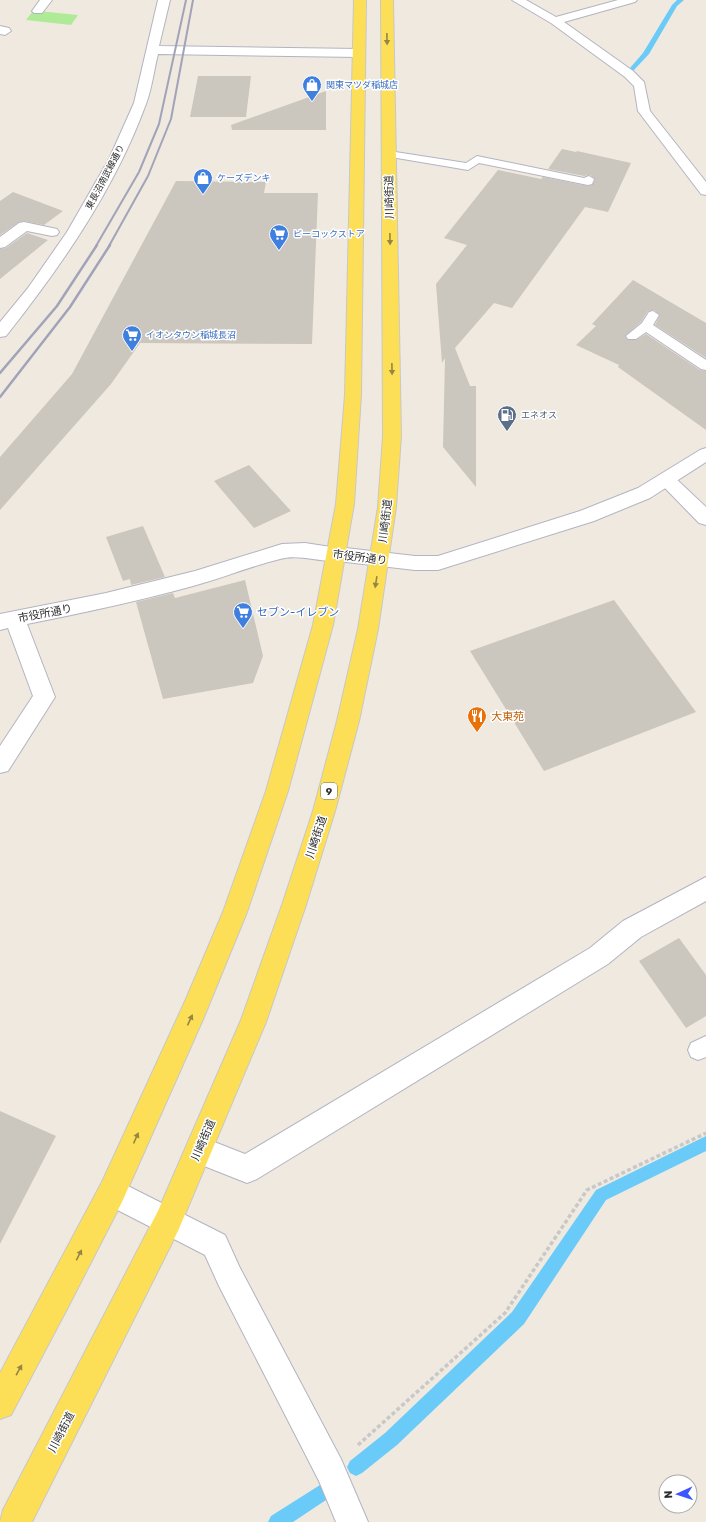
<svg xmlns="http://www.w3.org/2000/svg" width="706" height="1522" font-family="Rubik,'Noto Sans JP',sans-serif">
  <rect width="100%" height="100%" fill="#f0e9df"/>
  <path fill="#afea97" d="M33 11H38L78 15 71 25 26 20Z"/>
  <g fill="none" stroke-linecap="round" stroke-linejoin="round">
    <path fill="#6acbf9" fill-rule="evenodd" d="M677 0H684L677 6 649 54 634 70H630V68L643 53 672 5Z
      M706 1136V1151L606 1200 524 1324 397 1445 362 1473 356 1476 350 1473 347 1467 350 1461 385 1433 512 1312 596 1190Z
      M320 1485 326 1488 329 1494 326 1500 293 1522H268L271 1516Z"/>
  </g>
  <path fill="#cbc6be" d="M198 76H251L246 117H190Z
    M326 91V130H232L231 125Z
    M562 149 576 152 577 151 631 163 608 212 585 207 512 308 494 303 455 348 470 386H476V487L443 447 445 358 442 363 436 284 467 245 444 238 498 170 541 179 543 177 588 186 592 185 595 179 590 175 584 176 548 169Z
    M176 181 266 182 264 193H318L312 344 140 343 111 384 0 510V457L72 374Z
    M13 192 63 211 44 225 24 221 19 222 0 235V201Z
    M27 233 48 240 0 279V249L6 248Z
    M633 280 706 323V358L655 325 660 315 654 310 648 311 641 322 625 336 628 340H636L646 334 700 370 706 371V430L618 367 619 365 576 345 596 326 592 324Z
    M249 465 291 511 254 528 214 481Z
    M143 526 165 577 131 585 130 579 123 581 106 537Z
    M245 580 263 656 253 683 163 699 136 602 173 593 175 598Z
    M614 600 696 712 544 771 470 651Z
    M679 938 706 975V1016L686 1028 639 961Z
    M0 1111 56 1136 0 1244Z"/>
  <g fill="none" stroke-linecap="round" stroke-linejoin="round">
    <defs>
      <path id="lane" d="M389 151 466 163 477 156 584 178 589 176 594 179 592 184 588 185 479 163 468 170 385 156 384 154Z
        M653 311 659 315 653 325 706 360V370L701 369 646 332 636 339H628L626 336 642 323 649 312Z
        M706 1036V1057L698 1060 691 1057 688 1050 691 1043Z"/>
      <path id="street" d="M40 0H52L42 13H34L32 11Z
        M158 0H170L159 46 359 49 365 53 359 57 158 54C154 70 152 88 146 104 115 189 62 265 6 336L0 337V322L28 288 67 232 109 159 134 103Z
        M512 0H526L556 17 618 0H637L635 2 564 22 633 71 644 82 650 111 706 182V195L701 194 638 111 634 86 625 77 551 23Z
        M0 26 9 28 11 31 5 35 0 34Z
        M24 222 57 229 59 232 57 235 52 236 27 231 5 247 0 248V237L19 223Z
        M666 473 672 475 706 507V525L699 523 660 483 657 479 660 475Z
        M305 543 344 549 347 554 344 559C324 565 301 553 280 559 251 566 223 578 193 586 138 601 83 613 27 624L55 697 8 771 0 773V746L33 696 8 628 0 630V614L106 593 195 571 282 544Z
        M706 877V901L641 937 608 964 257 1179 247 1183 189 1160 185 1150 189 1140 199 1136 245 1154 590 948 623 921Z
        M112 1178 225 1235 239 1266 341 1459 368 1522H336L319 1481 219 1286 205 1255 102 1202 98 1192 102 1182Z"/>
      <path id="secondary" d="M706 448V462L650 498 594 521 438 570H415L337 561 330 559 327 554 330 549 337 547 415 556H438L580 511 638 488 700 450Z"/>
      <path id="primary" d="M354 0H366L361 395 354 504 333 625 288 791 247 912 204 1017 122 1202 66 1311 11 1415 0 1419V1373L102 1182 186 999 223 912 266 791 313 625 336 504 345 395Z
        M381 0H393L401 436 396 507 378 629 359 721 335 811 306 905 266 1022 178 1231 32 1522H0L3 1510 158 1211 241 1020 282 905 313 811 337 721 358 629 378 507 383 436Z"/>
    </defs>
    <use href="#lane" stroke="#b3b4c2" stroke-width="2"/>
    <use href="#street" stroke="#b3b4c2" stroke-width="2"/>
    <use href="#secondary" stroke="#b3b4c2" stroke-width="2"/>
    <use href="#primary" stroke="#c8c8c8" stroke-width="2"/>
    <path stroke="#c8c8c8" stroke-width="3.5" stroke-dasharray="4 2.5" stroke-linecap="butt" d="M358 1445 505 1313 587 1190 706 1133"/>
    <use href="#lane" fill="#fff" fill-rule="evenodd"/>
    <use href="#street" fill="#fff" fill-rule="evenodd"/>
    <use href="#secondary" fill="#fff" fill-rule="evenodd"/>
    <use href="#primary" fill="#fddf57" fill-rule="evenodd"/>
    <path stroke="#a1a3b9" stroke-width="2" d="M96 246 139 172 159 124 186 0
      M109 246 148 176 171 119 193 0"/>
    <path stroke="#a1a3b9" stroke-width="2.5" d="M0 373 57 306 97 245
      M0 397 70 307 110 245"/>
  </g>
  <defs><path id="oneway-solid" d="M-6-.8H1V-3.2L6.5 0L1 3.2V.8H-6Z"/></defs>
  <g fill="#958642">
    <use href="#oneway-solid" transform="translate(387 39) rotate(89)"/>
    <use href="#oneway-solid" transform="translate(390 239) rotate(89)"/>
    <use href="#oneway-solid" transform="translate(392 369) rotate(89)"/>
    <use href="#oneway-solid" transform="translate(376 582) rotate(99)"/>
    <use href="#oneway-solid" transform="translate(190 1020) rotate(-65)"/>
    <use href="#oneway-solid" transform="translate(136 1138) rotate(-66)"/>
    <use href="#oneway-solid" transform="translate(79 1255) rotate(-63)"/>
    <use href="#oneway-solid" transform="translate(19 1370) rotate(-61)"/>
  </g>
  <defs>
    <symbol id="shop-pin" viewBox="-11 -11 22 30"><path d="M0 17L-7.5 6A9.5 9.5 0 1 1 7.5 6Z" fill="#3f7fe0" stroke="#fff"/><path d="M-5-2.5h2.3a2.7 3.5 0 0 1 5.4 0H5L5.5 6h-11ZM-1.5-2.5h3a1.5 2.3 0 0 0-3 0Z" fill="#fff"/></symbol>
    <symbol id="supermarket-pin" viewBox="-11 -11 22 30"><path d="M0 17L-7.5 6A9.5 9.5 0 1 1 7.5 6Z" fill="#3f7fe0" stroke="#fff"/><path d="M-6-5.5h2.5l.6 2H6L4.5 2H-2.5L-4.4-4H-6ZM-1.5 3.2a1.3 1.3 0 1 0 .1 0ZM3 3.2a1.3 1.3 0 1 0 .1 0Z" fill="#fff"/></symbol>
    <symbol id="fuel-pin" viewBox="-11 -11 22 30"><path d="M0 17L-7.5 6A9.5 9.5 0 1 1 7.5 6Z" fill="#5c6f8a" stroke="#fff"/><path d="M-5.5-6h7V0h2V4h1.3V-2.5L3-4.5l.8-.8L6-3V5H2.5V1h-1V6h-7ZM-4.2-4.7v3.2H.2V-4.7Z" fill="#fff"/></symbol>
    <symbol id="restaurant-pin" viewBox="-11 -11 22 30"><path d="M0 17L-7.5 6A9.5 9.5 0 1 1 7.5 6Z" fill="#e8710a" stroke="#fff"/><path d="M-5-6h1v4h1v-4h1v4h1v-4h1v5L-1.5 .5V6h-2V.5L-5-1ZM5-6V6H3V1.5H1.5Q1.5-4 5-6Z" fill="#fff"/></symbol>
  </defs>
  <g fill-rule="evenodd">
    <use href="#shop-pin" x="301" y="74" width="22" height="30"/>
    <use href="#shop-pin" x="192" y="167" width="22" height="30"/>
    <use href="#supermarket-pin" x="268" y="223" width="22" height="30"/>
    <use href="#supermarket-pin" x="121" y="324" width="22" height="30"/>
    <use href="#fuel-pin" x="496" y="404" width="22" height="30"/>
    <use href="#supermarket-pin" x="232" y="601" width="22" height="30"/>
    <use href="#restaurant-pin" x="466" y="705" width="22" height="30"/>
  </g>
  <g text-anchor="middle" stroke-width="3" stroke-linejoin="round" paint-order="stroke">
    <g font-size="9" fill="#366cbe" stroke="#fff" text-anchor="start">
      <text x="326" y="88">関東マツダ稲城店</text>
      <text x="217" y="181">ケーズデンキ</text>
      <text x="293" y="237">ピーコックストア</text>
      <text x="146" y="338">イオンタウン稲城長沼</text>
    </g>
    <g font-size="9" fill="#2d2d2d" stroke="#fff">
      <text transform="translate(105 177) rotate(-62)" y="3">東長沼南武線通り</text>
    </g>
    <g font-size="9" fill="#4e5e75" stroke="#fff" text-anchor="start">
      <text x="521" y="418">エネオス</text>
    </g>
    <rect fill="#fff" stroke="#6c6c6c" stroke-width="1" x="321" y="783" width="16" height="16" rx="3"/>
    <g font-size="10" font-weight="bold" fill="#2d2d2d">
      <text x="329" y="795">9</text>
    </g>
    <g font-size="11" fill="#2d2d2d" stroke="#fff">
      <text transform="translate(389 197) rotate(-91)" y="4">川崎街道</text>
      <text transform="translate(385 521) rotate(-83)" y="4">川崎街道</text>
      <text transform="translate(360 557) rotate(7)" y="4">市役所通り</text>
      <text transform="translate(45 613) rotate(-11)" y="4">市役所通り</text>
      <text transform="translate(316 837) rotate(-72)" y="4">川崎街道</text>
      <text transform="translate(203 1140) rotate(-67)" y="4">川崎街道</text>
      <text transform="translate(61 1432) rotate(-63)" y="4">川崎街道</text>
    </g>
    <g font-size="11" fill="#366cbe" stroke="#fff" text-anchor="start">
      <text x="257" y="616">セブン-イレブン</text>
    </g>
    <g font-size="11" fill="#c56008" stroke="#fff" text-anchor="start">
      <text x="491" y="720">大東苑</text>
    </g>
  </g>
  <g transform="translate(678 1494) rotate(267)"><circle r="19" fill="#ffffff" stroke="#ababab"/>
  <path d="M0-3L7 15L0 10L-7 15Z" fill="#3d56ff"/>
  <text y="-6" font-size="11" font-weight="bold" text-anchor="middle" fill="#2d2d2d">N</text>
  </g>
</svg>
